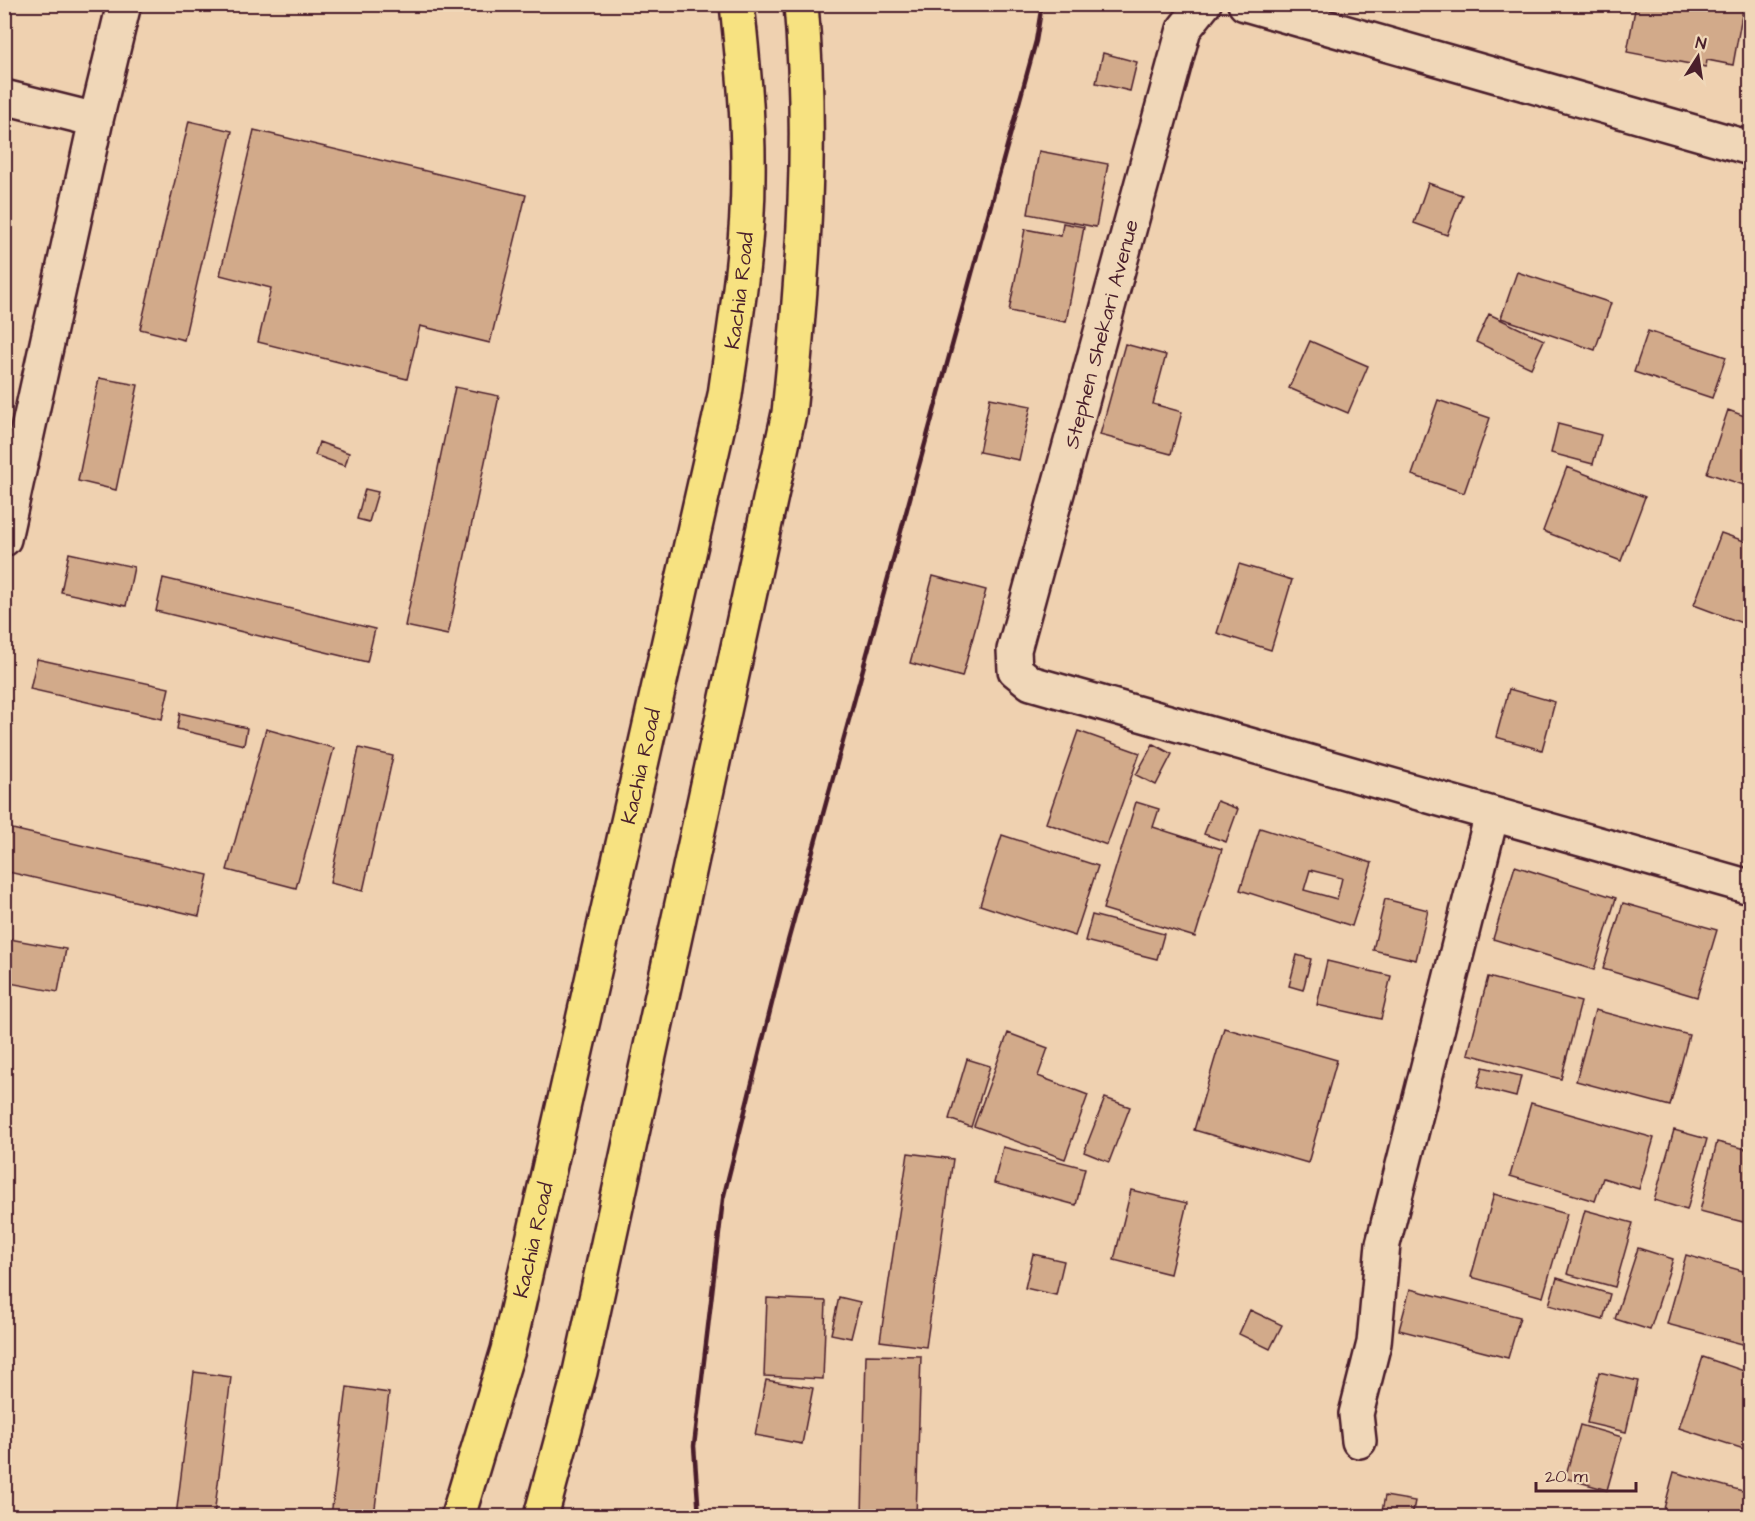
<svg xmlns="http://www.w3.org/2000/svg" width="1755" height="1521" font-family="'Architects Daughter',sans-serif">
  <rect width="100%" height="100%" fill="#efd1b0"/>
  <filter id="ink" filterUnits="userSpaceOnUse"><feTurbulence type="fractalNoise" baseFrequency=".0167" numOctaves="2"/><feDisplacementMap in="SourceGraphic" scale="12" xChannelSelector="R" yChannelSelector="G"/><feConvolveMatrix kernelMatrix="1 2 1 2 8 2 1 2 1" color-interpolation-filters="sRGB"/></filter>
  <g filter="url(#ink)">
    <path fill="#d2aa8a" stroke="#4a1f2b" stroke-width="1.5" fill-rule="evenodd" d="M1636 4H1744L1733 65 1707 60 1706 67 1627 52Z
      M1103 53 1137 62 1130 91 1096 83Z
      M189 121 232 131 184 340 140 329Z
      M254 130 526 195 490 343 420 326 407 379 258 342 271 288 220 275Z
      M1039 151 1108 164 1096 227 1028 214Z
      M1428 183 1462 195 1447 235 1414 223Z
      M1063 223 1084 227 1066 322 1009 311 1025 229 1061 236Z
      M1517 272 1611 303 1595 350 1501 318Z
      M1489 314 1544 340 1531 368 1476 342Z
      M1648 331 1726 357 1712 398 1634 372Z
      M1310 341 1368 366 1348 413 1289 388Z
      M1125 344 1166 355 1153 404 1182 412 1171 454 1100 435Z
      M99 378 138 385 116 490 78 481Z
      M455 387 499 396 448 635 405 626Z
      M990 398 1031 406 1019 460 979 452Z
      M1438 400 1490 418 1464 493 1412 475Z
      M1728 410 1750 418V487L1707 473Z
      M1558 424 1601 435 1593 464 1551 453Z
      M319 442 349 453 345 466 315 455Z
      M1567 467 1645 497 1621 561 1543 531Z
      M365 489 378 492 369 522 357 519Z
      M1721 533 1750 543V626L1694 605Z
      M69 553 134 567 126 606 61 592Z
      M1239 564 1292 580 1271 650 1217 633Z
      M933 576 986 590 962 677 910 663Z
      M163 578 375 629 367 662 156 611Z
      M37 659 169 688 162 719 30 689Z
      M1509 689 1555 702 1542 750 1496 737Z
      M180 713 247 728 244 745 177 729Z
      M266 729 334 748 296 888 227 870Z
      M1078 731 1140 753 1107 845 1046 823Z
      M1153 744 1172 754 1156 785 1136 775Z
      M359 748 393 756 363 891 330 883Z
      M1217 801 1238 809 1226 842 1204 834Z
      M1136 802 1159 809 1153 827 1222 849 1195 937 1103 909Z
      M4 827 208 875 199 916 4 871Z
      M1260 828 1372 863 1352 926 1240 890ZM1310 870 1342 878 1337 899 1304 890Z
      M1002 835 1098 866 1075 936 980 905Z
      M1515 866 1616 898 1594 970 1493 939Z
      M1385 899 1428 910 1416 960 1373 950Z
      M1623 903 1717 930 1697 997 1603 969Z
      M1092 915 1164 934 1157 959 1085 941Z
      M4 938 66 949 58 992 4 982Z
      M1297 955 1311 959 1303 990 1289 986Z
      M1327 961 1391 976 1381 1019 1317 1005Z
      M1488 977 1581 1002 1561 1079 1468 1054Z
      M1595 1010 1689 1035 1670 1106 1576 1081Z
      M1224 1028 1337 1060 1308 1163 1194 1130Z
      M1008 1033 1048 1048 1038 1076 1088 1095 1065 1159 974 1126Z
      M967 1059 990 1066 971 1127 949 1119Z
      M1483 1067 1521 1076 1516 1097 1477 1087Z
      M1105 1098 1130 1107 1109 1162 1084 1152Z
      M1531 1103 1654 1138 1639 1189 1603 1178 1595 1201 1510 1176Z
      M1674 1130 1707 1139 1687 1210 1654 1200Z
      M1717 1142 1750 1150V1212L1747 1223 1700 1211Z
      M1003 1147 1085 1168 1076 1205 994 1183Z
      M908 1153 953 1159 926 1347 880 1341Z
      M1131 1190 1187 1203 1170 1274 1114 1260Z
      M1494 1194 1567 1214 1543 1297 1471 1277Z
      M1585 1210 1633 1223 1615 1287 1567 1274Z
      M1638 1248 1673 1259 1650 1330 1615 1319Z
      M1033 1254 1064 1261 1056 1295 1025 1288Z
      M1686 1255 1750 1273V1346L1667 1324Z
      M1557 1278 1610 1294 1603 1320 1549 1305Z
      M1410 1289 1520 1317 1508 1358 1399 1330Z
      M839 1297 860 1302 851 1338 831 1334Z
      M767 1298 826 1301 823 1379 764 1376Z
      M1250 1310 1282 1325 1270 1349 1239 1334Z
      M866 1355 921 1356 916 1516H862Z
      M1703 1357 1750 1373V1451L1679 1428Z
      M194 1372 231 1377 214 1516H176Z
      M1599 1372 1638 1381 1626 1432 1587 1423Z
      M766 1380 813 1388 802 1444 755 1435Z
      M347 1387 389 1393 374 1516H331Z
      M1580 1425 1622 1437 1607 1490 1565 1478Z
      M1674 1472 1750 1493 1748 1516H1662Z
      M1385 1496 1415 1501 1412 1516H1381Z"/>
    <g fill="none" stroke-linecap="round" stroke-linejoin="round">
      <defs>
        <path id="minor" d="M1204 4 1184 29 1014 650 1015 670 1031 683 1750 887
          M1245 4 1750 148
          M4 97 96 120
          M4 539 96 120 124 4
          M1359 1441 1356 1414 1374 1343 1383 1244 1492 814"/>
        <g id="major">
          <path id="s1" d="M458 1516 508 1350 725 395C735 323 748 250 748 178 749 120 743 62 737 4"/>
          <path d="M541 1516 580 1372 789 413C803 274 813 144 801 4"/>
        </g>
      </defs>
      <use href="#minor" stroke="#4a1f2b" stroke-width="38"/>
      <use href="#major" stroke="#4a1f2b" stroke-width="38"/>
      <use href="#minor" stroke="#f0d7b8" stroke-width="33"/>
      <use href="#major" stroke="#f7e281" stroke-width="33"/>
      <path stroke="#4a1f2b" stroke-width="4.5" d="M699 1516 694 1446 723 1199 783 959 1036 41 1042 4"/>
    </g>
  </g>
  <g text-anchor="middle" stroke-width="4.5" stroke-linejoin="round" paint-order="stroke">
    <g font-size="21" fill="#4a1f2b" stroke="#f0d7b8">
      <text dy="7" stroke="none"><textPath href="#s1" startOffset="1258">Kachia Road</textPath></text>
      <text transform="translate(1101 334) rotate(-75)" y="7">Stephen Shekari Avenue</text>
      <text dy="7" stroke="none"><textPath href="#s1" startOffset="772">Kachia Road</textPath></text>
      <text dy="7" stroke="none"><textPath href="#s1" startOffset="286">Kachia Road</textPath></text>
    </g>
  </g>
  <rect width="1755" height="1521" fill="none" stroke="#f0d7b8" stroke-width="24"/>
  <rect x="12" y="12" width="1731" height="1497" fill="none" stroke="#4a1f2b" stroke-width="2" filter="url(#ink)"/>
  <g transform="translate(1698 57) rotate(12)" stroke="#f0d7b8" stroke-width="4.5" paint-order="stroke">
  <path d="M0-4.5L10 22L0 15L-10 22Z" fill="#4a1f2b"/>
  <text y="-9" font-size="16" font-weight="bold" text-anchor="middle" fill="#4a1f2b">N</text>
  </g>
  <path d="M1536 1482v9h100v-9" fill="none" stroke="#4a1f2b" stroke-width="3"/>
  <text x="1545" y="1482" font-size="18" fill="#4a1f2b" stroke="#f0d7b8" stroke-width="4.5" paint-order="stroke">20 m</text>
</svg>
